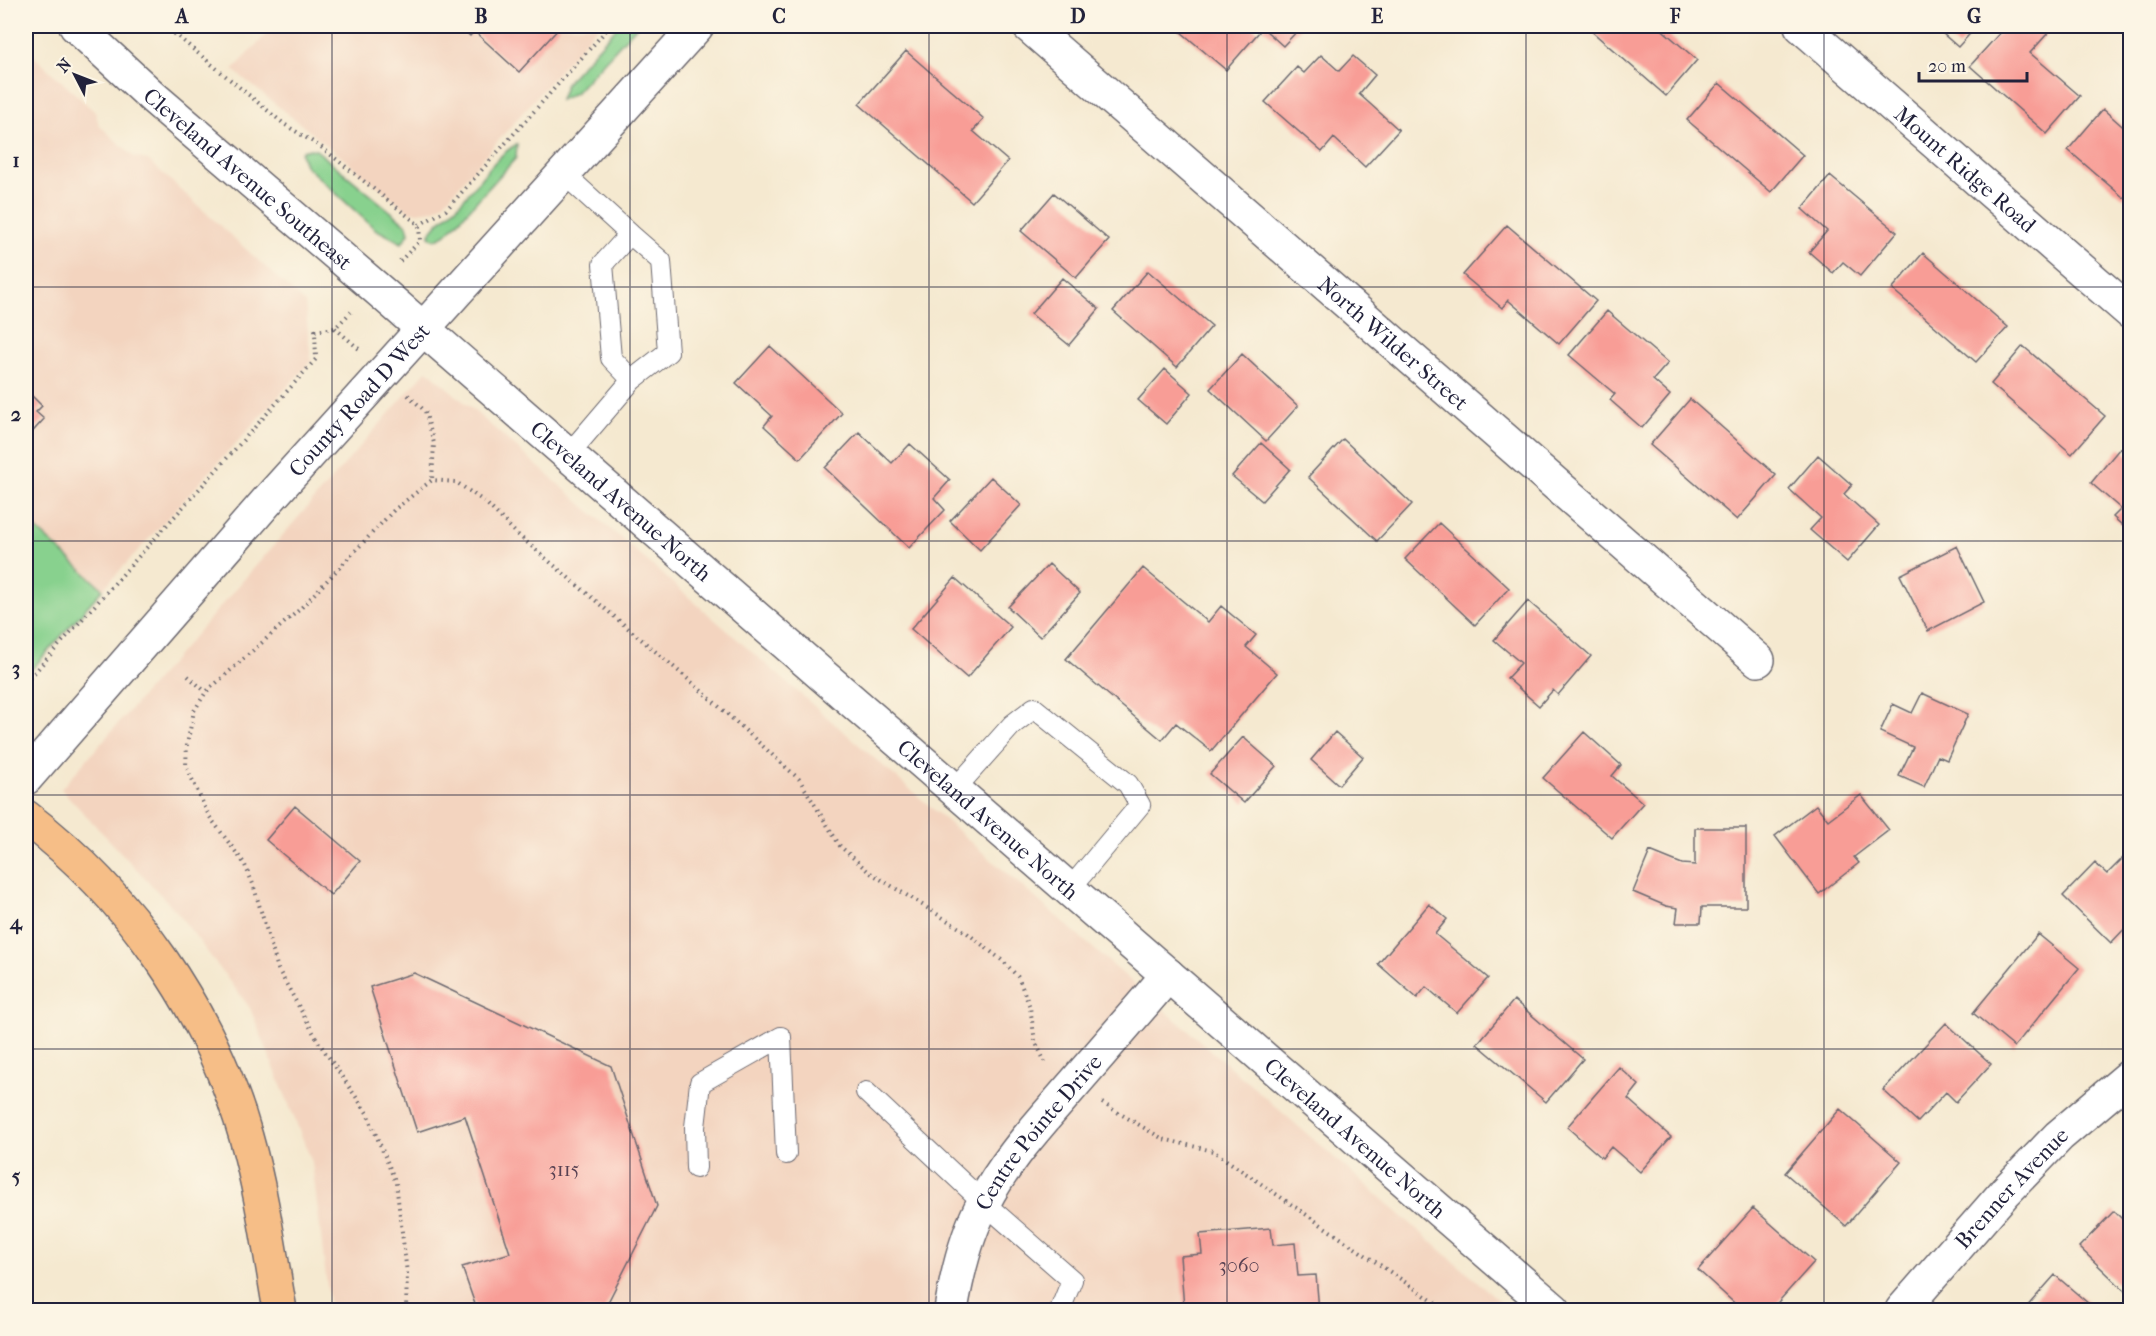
<svg xmlns="http://www.w3.org/2000/svg" width="2156" height="1336" font-family="'IM FELL French Canon',serif">
  <rect width="100%" height="100%" fill="#fcf5e5"/>
  <filter id="ink" filterUnits="userSpaceOnUse"><feTurbulence type="fractalNoise" baseFrequency=".0167" numOctaves="2"/><feDisplacementMap in="SourceGraphic" scale="12" xChannelSelector="R" yChannelSelector="G"/><feConvolveMatrix kernelMatrix="1 2 1 2 8 2 1 2 1" color-interpolation-filters="sRGB"/></filter>
  <filter id="wash" filterUnits="userSpaceOnUse"><feTurbulence type="fractalNoise" baseFrequency=".008" numOctaves="4" result="noise"/><feDisplacementMap in="SourceGraphic" scale="24" xChannelSelector="R" yChannelSelector="G"/><feGaussianBlur stdDeviation="1.35" result="paint"/><feColorMatrix in="noise" values="0 0 0 0 0 0 0 0 0 0 0 0 0 0 0 0 0 1.4 0 .05"/><feComposite in="paint" operator="in"/></filter>
  <g filter="url(#wash)">
    <rect width="100%" height="100%" fill="#f5e9d0"/>
    <path fill="#f3d4bf" d="M274 26H598L443 204 434 210 418 212H410L233 70Z
      M26 49 95 112 99 125 134 157 148 160 305 303 311 361 103 589 26 520Z
      M427 370 1510 1310H330L312 1162 250 1008 177 912 61 789Z"/>
    <path fill="#88d18e" stroke="#557a64" stroke-width="1.5" d="M618 26H637L575 93 560 100 566 83Z
      M517 144 516 158 455 225 445 235 435 240 429 236C435 222 451 214 461 202 479 183 494 157 517 144Z
      M310 149 316 150 407 225 409 233 402 243 375 229 305 165 301 154 302 151Z
      M26 520 103 589 26 676Z"/>
    <g id="blocks">
      <path fill="#f89d96" d="M459 26H561L519 72 474 31 470 36Z
        M1174 26H1251L1259 32 1226 70Z
        M1266 26H1302L1283 46 1263 28Z
        M1591 26H1658L1697 60 1666 96 1588 28Z
        M1934 26H1977L1958 47Z
        M2006 26H2040L2048 33 2030 53 2080 96 2047 134 1970 66Z
        M906 51 984 119 973 131 1008 161 972 202 859 104Z
        M1321 55 1339 71 1353 56 1375 75 1359 94 1399 130 1365 167 1334 138 1322 152 1265 102 1297 67 1304 73Z
        M1719 83 1803 155 1771 192 1687 120Z
        M2103 109 2130 133V198L2127 195 2124 198 2068 150Z
        M1830 176 1897 232 1860 276 1843 262 1833 273 1809 252 1827 231 1802 209Z
        M1054 193 1109 240 1076 278 1021 231Z
        M1507 225 1596 301 1559 344 1508 300 1502 308 1463 275Z
        M1923 253 2008 327 1976 362 1892 289Z
        M1148 271 1212 326 1177 367 1113 311Z
        M1062 278 1099 309 1069 345 1031 314Z
        M1607 311 1668 363 1653 380 1670 395 1642 428 1610 400 1615 394 1569 355Z
        M770 346 842 413 800 459 764 426 772 416 736 383Z
        M2023 346 2105 416 2072 454 1991 384Z
        M1242 354 1298 406 1266 441 1210 389Z
        M1165 369 1192 393 1166 424 1138 400Z
        M26 390 42 406 36 412 44 419 26 439Z
        M1690 399 1776 475 1737 520 1650 445Z
        M859 432 892 463 910 444 950 480 934 498 945 510 909 548 825 468Z
        M1343 439 1412 504 1377 541 1308 477Z
        M1261 443 1290 469 1262 501 1232 476Z
        M2120 448 2130 457V532L2113 517 2121 509 2091 483Z
        M1818 455 1852 485 1844 494 1879 525 1847 562 1810 530 1821 518 1789 489Z
        M991 477 1021 505 980 550 950 521Z
        M1439 523 1509 588 1475 625 1405 559Z
        M1957 546 1984 602 1928 631 1900 575Z
        M1049 564 1080 593 1040 637 1008 607Z
        M1143 568 1208 622 1221 606 1256 635 1246 647 1277 673 1211 751 1176 723 1162 740 1066 659Z
        M955 578 1011 627 967 678 911 629Z
        M1528 601 1591 656 1558 695 1553 690 1539 706 1507 678 1521 663 1494 640Z
        M1922 693 1968 714 1947 760 1938 756 1924 787 1899 776 1913 747 1880 732 1893 704 1912 713Z
        M1335 732 1363 757 1339 785 1311 760Z
        M1584 732 1621 765 1612 776 1643 803 1612 838 1543 778Z
        M1243 737 1276 766 1244 803 1210 774Z
        M1861 795 1889 830 1854 857 1859 863 1819 894 1775 836 1816 805 1828 820Z
        M295 806 360 861 331 895 266 840Z
        M1695 828H1746V907H1702L1701 923H1676L1678 908 1666 906 1633 892 1650 851 1682 864 1695 865Z
        M2130 851V923L2111 943 2063 896 2095 863 2107 874Z
        M1429 904 1447 919 1435 934 1488 978 1457 1013 1426 987 1417 998 1378 964Z
        M2038 934 2079 968 2014 1047 1973 1013Z
        M414 973 611 1066 657 1206 604 1310H477L462 1267 510 1253 465 1116 417 1132 370 987Z
        M1514 1000 1583 1059 1546 1102 1477 1044Z
        M1946 1023 1991 1064 1956 1102 1946 1092 1918 1122 1883 1090Z
        M1619 1067 1639 1085 1628 1099 1671 1137 1640 1172 1611 1147 1602 1158 1567 1127Z
        M1840 1109 1901 1162 1846 1226 1785 1173Z
        M1753 1208 1814 1262 1771 1310H1742L1698 1270Z
        M2114 1211 2124 1221 2130 1214V1285L2125 1291 2079 1247Z
        M1271 1228 1273 1245 1295 1243 1298 1276 1316 1275 1319 1310H1175V1309L1184 1308 1180 1256 1202 1254 1200 1234Z
        M2055 1275 2096 1310H2024Z"/>
    </g>
  </g>
  <g filter="url(#ink)">
    <use href="#blocks" fill-opacity="0" stroke="#6c686f" stroke-width="1.5"/>
    <g fill="none" stroke-linecap="round" stroke-linejoin="round">
      <defs>
        <path id="service" d="M563 173 630 234 603 264 611 358 632 380 568 455
          M630 234 661 261 668 352 632 380
          M954 790 1012 725 1034 708 1128 784 1140 805 1069 890
          M866 1092 983 1202 1072 1280 1060 1310
          M696 1168 695 1127 700 1083 781 1037 786 1154"/>
        <g id="minor">
          <path id="s1" d="M1029 26 1758 660"/>
          <path id="s2" d="M1801 26 2130 312"/>
          <path id="s3" d="M1902 1310 2006 1191 2059 1136 2130 1076"/>
        </g>
        <g id="tertiary">
          <path id="s4" d="M76 26 154 98 375 287 1554 1310"/>
          <path id="s5" d="M26 778 268 500 697 26"/>
          <path id="s6" d="M951 1310C957 1274 966 1235 984 1202 1005 1161 1037 1127 1066 1093 1100 1054 1134 1015 1168 975"/>
        </g>
        <path id="motorway" d="M26 817C129 895 210 1011 246 1137 262 1193 270 1253 280 1310"/>
      </defs>
      <use href="#service" stroke="#6c686f" stroke-width="22"/>
      <use href="#minor" stroke="#6c686f" stroke-width="36"/>
      <use href="#tertiary" stroke="#6c686f" stroke-width="36"/>
      <use href="#motorway" stroke="#6c686f" stroke-width="36"/>
      <path stroke="#6c686f" stroke-width="4" stroke-dasharray="1.5 4.5" stroke-linecap="butt" d="M165 26 284 124 321 147 419 225 420 241 398 263
        M419 225 446 210 610 26
        M335 328 359 349
        M408 395 425 411 434 443 432 480
        M188 676 206 692
        M26 682 316 359 315 331 335 328 351 312
        M1102 1103 1163 1139 1213 1151 1446 1310
        M406 1310 407 1273 396 1183 367 1113 319 1043 278 969 253 884 244 863 209 816 186 766 187 744 194 711 206 692 300 609 394 510 432 480 456 482 485 502 517 534 695 685 799 779 840 846 869 872 966 932 1004 962 1018 977 1030 1007 1035 1041 1045 1062"/>
      <use href="#service" stroke="#fff" stroke-width="20"/>
      <use href="#minor" stroke="#fff" stroke-width="33"/>
      <use href="#tertiary" stroke="#fff" stroke-width="33"/>
      <use href="#motorway" stroke="#f6be87" stroke-width="33"/>
    </g>
  </g>
  <path fill="none" stroke="#22223b" stroke-width="1.5" stroke-opacity="0.55" d="M332 26V1310M630 26V1310M929 26V1310M1227 26V1310M1526 26V1310M1824 26V1310M26 287H2130M26 541H2130M26 795H2130M26 1049H2130"/>
  <g text-anchor="middle" stroke-width="4.5" stroke-linejoin="round" paint-order="stroke">
    <g font-size="20" fill="#584152">
      <text x="564" y="1176">3115</text>
      <text x="1239" y="1272">3060</text>
    </g>
    <g font-size="22" fill="#22223b" stroke="#fcf5e5">
      <text dy="8" stroke="none"><textPath href="#s2" startOffset="218">Mount Ridge Road</textPath></text>
      <text dy="8" stroke="none"><textPath href="#s4" startOffset="230">Cleveland Avenue Southeast</textPath></text>
      <text dy="8" stroke="none"><textPath href="#s1" startOffset="483">North Wilder Street</textPath></text>
      <text dy="8" stroke="none"><textPath href="#s5" startOffset="504">County Road D West</textPath></text>
      <text dy="8" stroke="none"><textPath href="#s4" startOffset="723">Cleveland Avenue North</textPath></text>
      <text dy="8" stroke="none"><textPath href="#s4" startOffset="1209">Cleveland Avenue North</textPath></text>
      <text dy="8" stroke="none"><textPath href="#s6" startOffset="202">Centre Pointe Drive</textPath></text>
      <text dy="8" stroke="none"><textPath href="#s4" startOffset="1695">Cleveland Avenue North</textPath></text>
      <text dy="8" stroke="none"><textPath href="#s3" startOffset="164">Brenner Avenue</textPath></text>
    </g>
  </g>
  <rect width="2156" height="1336" fill="none" stroke="#fcf5e5" stroke-width="66"/>
  <g transform="translate(75 75) rotate(312)" stroke="#fcf5e5" stroke-width="4.5" paint-order="stroke">
  <path d="M0-4.5L10 22L0 15L-10 22Z" fill="#22223b"/>
  <text y="-9" font-size="16" font-weight="bold" text-anchor="middle" fill="#22223b">N</text>
  </g>
  <path d="M1919 72v9h108v-9" fill="none" stroke="#22223b" stroke-width="3"/>
  <text x="1928" y="72" font-size="18" fill="#22223b" stroke="#fcf5e5" stroke-width="4.5" paint-order="stroke">20 m</text>
  <rect x="33" y="33" width="2090" height="1270" fill="none" stroke="#22223b" stroke-width="2"/>
  <g font-size="20" text-anchor="middle" font-weight="bold" fill="#22223b">
    <text x="182" y="23">A</text>
    <text x="481" y="23">B</text>
    <text x="779" y="23">C</text>
    <text x="1078" y="23">D</text>
    <text x="1377" y="23">E</text>
    <text x="1675" y="23">F</text>
    <text x="1974" y="23">G</text>
    <text x="16" y="167">1</text>
    <text x="16" y="421">2</text>
    <text x="16" y="675">3</text>
    <text x="16" y="929">4</text>
    <text x="16" y="1183">5</text>
  </g>
</svg>
